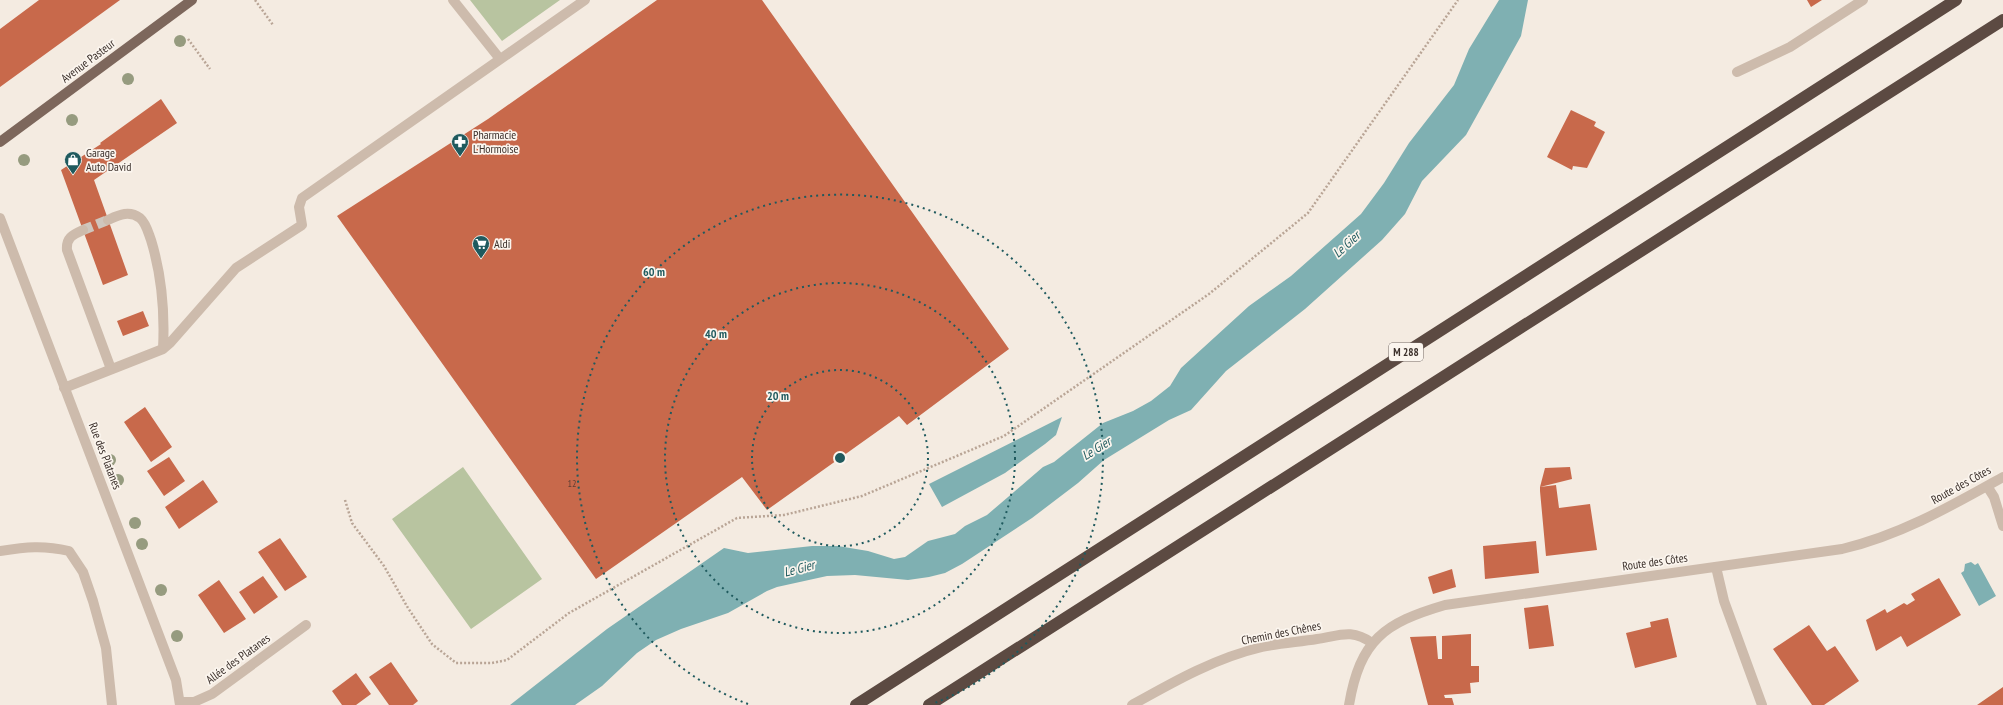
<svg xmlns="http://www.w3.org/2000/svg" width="2003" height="705" font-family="'PT Sans Narrow',sans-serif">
  <rect width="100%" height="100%" fill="#f4ebe1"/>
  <path fill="#b8c4a0" d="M470 0H560L502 41Z
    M463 467 542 579 471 629 392 519Z"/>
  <path fill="#7fb0b2" d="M1499 0H1528L1521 36 1466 135 1422 181 1405 214 1382 240 1305 309 1226 371 1191 410 1169 420 1104 460 1078 483 1032 518 962 564 945 573 929 577 908 580 855 575 827 576 777 587 767 591 728 613 681 629 656 640 637 653 602 686 575 705H510L607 629 724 548 748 553 812 546H838L868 551 894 559 905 557 928 541 955 534 965 526 987 515 1043 467 1054 462 1103 423 1133 411 1151 401 1170 386 1181 368 1249 306 1291 276 1361 214 1384 183 1409 143 1454 85 1469 49Z
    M1062 417 1056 435 1045 444 1005 473 942 507 929 484Z
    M1971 562 1975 565 1978 563 1996 596 1979 606 1961 573 1964 571 1965 564Z"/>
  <path fill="#c8694b" d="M39 0H120L0 87V29Z
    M657 0H762L1009 349 907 425 899 416 767 510 742 477 596 579 337 216 488 119Z
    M1807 0H1822L1811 7Z
    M161 99 177 123 94 180 128 275 103 285 61 170 101 144 100 143Z
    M1571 110 1596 122 1594 126 1605 132 1587 168 1573 166 1572 170 1547 157Z
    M143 311 149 326 123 336 117 321Z
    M145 407 172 447 151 462 124 422Z
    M169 457 185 481 164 496 147 471Z
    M1570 467 1572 479 1540 487 1556 485 1559 508 1590 504 1597 550 1546 556 1540 491V487L1545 468Z
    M203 480 218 502 179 529 165 507Z
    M280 538 307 577 285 591 258 552Z
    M1536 541 1539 573 1485 579 1483 546Z
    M1452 569 1456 587 1433 594 1428 577Z
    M263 576 278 597 254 614 239 592Z
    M1939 578 1961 615 1907 647 1901 636 1876 651 1866 620 1885 609 1887 613 1904 603 1907 605 1915 600 1911 594Z
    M219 580 246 619 224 633 198 595Z
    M1548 605 1554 646 1529 649 1524 608Z
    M1668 618 1677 657 1635 668 1626 633 1651 627 1650 622Z
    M1809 625 1827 651 1835 646 1859 681 1824 705H1812L1773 649Z
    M1471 634V666H1479V682L1470 683 1471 693 1444 695 1445 698H1452L1454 705H1428L1410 637 1436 636 1438 659H1442V636Z
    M391 662 418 701 413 705H389L369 677Z
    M356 673 371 694 356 705H342L332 691Z
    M2003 687V705H1977Z"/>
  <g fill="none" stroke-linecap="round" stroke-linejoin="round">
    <path stroke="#cfc6bd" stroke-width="10" stroke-dasharray="10 5" stroke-linecap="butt" d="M83 230 108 220"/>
    <path stroke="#b9a596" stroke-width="2.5" stroke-dasharray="2 2" stroke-linecap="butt" d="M255 0 273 25
      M188 39 210 69
      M345 500 352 523 384 566 408 608 432 644 456 663H492L507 660 569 613 737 518 784 515 862 496 1004 436 1209 294 1308 213 1458 0"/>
    <path stroke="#cdbbac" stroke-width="10" d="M453 0 500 59
      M1737 72 1790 47 1863 0
      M0 218 176 680 180 705
      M108 220C119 215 129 210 140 218 146 223 148 232 151 240 162 276 165 310 163 349
      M83 230C72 235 66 238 67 250L111 369
      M64 388 163 349 170 343 236 268 302 225 299 207 302 198 585 0
      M1987 486 1994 497 2003 526
      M0 551C26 547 43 545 69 551L83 572 93 601 106 648 112 705
      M1716 567 1724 601 1762 705
      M180 702H194L212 694 306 625
      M1132 705C1173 682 1215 658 1262 647 1280 643 1299 642 1317 639 1339 636 1351 628 1372 643
      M1349 705C1360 640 1384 623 1445 605L1842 549C1901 535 1951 506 2003 477"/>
    <path stroke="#7d675c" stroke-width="10" d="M0 142 192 0"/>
    <path stroke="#5c4a42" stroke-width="12" d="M856 705 1956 0
      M929 705 2003 20"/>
  </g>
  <g fill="#969b7f">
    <circle cx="180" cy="41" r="6"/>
    <circle cx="128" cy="79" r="6"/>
    <circle cx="72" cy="120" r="6"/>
    <circle cx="24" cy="160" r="6"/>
    <circle cx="110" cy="460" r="6"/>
    <circle cx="118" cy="480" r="6"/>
    <circle cx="135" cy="523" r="6"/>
    <circle cx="142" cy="544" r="6"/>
    <circle cx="161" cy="590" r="6"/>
    <circle cx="177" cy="636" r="6"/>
  </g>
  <g fill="none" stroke="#1f5a5e" stroke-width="2" stroke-dasharray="2 4">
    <circle cx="840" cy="458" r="88"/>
    <circle cx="840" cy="458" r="175"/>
    <path d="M748 704A263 263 0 1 1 932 704"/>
  </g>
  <defs>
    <symbol id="pharmacy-pin" viewBox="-11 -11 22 30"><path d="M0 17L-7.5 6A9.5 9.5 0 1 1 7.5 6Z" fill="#1f5a5e" stroke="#fbf5ee"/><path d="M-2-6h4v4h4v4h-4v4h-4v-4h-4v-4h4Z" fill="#fff"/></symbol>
    <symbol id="shop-pin" viewBox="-11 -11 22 30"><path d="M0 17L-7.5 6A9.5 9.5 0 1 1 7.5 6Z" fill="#1f5a5e" stroke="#fbf5ee"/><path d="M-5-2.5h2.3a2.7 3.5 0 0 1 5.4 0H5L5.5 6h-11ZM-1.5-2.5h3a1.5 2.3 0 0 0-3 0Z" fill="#fff"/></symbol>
    <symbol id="supermarket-pin" viewBox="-11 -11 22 30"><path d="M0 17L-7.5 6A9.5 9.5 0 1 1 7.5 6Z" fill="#1f5a5e" stroke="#fbf5ee"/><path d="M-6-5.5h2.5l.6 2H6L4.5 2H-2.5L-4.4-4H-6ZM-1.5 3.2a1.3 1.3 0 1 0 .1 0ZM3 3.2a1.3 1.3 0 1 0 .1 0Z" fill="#fff"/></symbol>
  </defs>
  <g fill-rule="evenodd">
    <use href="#pharmacy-pin" x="450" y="132" width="20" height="27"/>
    <use href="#shop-pin" x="63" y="150" width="20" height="27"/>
    <use href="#supermarket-pin" x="471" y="234" width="20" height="27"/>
  </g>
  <g text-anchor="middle" stroke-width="3.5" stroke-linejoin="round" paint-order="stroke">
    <g font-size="10" fill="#5e3e33">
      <text x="572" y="487">12</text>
    </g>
    <rect fill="#fbf5ee" stroke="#756b66" stroke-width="1" x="1389" y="343" width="34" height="18" rx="3"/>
    <g font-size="11" font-weight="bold" fill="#3b302b">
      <text x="1406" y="356">M 288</text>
    </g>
    <g font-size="12" fill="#3b302b" stroke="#fbf5ee">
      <text transform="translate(88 61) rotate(-37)" y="4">Avenue Pasteur</text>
      <text transform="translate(105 456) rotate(69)" y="4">Rue des Platanes</text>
      <text transform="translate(1961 485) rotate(-29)" y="4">Route des Côtes</text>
      <text transform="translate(1655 562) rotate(-8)" y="4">Route des Côtes</text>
      <text transform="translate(1281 633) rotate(-11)" y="4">Chemin des Chênes</text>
      <text transform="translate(238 659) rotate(-36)" y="4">Allée des Platanes</text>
    </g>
    <g font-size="12" fill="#3b302b" stroke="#fbf5ee" text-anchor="start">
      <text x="473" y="139">Pharmacie<tspan x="473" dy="14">L'Hormoise</tspan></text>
      <text x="86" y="157">Garage<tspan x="86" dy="14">Auto David</tspan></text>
      <text x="494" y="248">Aldi</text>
    </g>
    <g font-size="13" font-style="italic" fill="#1f5a5e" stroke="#fbf5ee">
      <text transform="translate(1346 244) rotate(-43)" y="5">Le Gier</text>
      <text transform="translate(1096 448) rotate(-32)" y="5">Le Gier</text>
      <text transform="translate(799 568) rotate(-15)" y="5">Le Gier</text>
    </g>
  </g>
  <circle cx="840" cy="458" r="6" fill="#1f5a5e" stroke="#fbf5ee" stroke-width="2"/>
  <g font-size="12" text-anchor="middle" font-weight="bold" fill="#1f5a5e" stroke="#fbf5ee" stroke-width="3.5" stroke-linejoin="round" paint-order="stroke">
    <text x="654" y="276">60 m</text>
    <text x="716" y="338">40 m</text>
    <text x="778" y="400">20 m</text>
  </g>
</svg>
